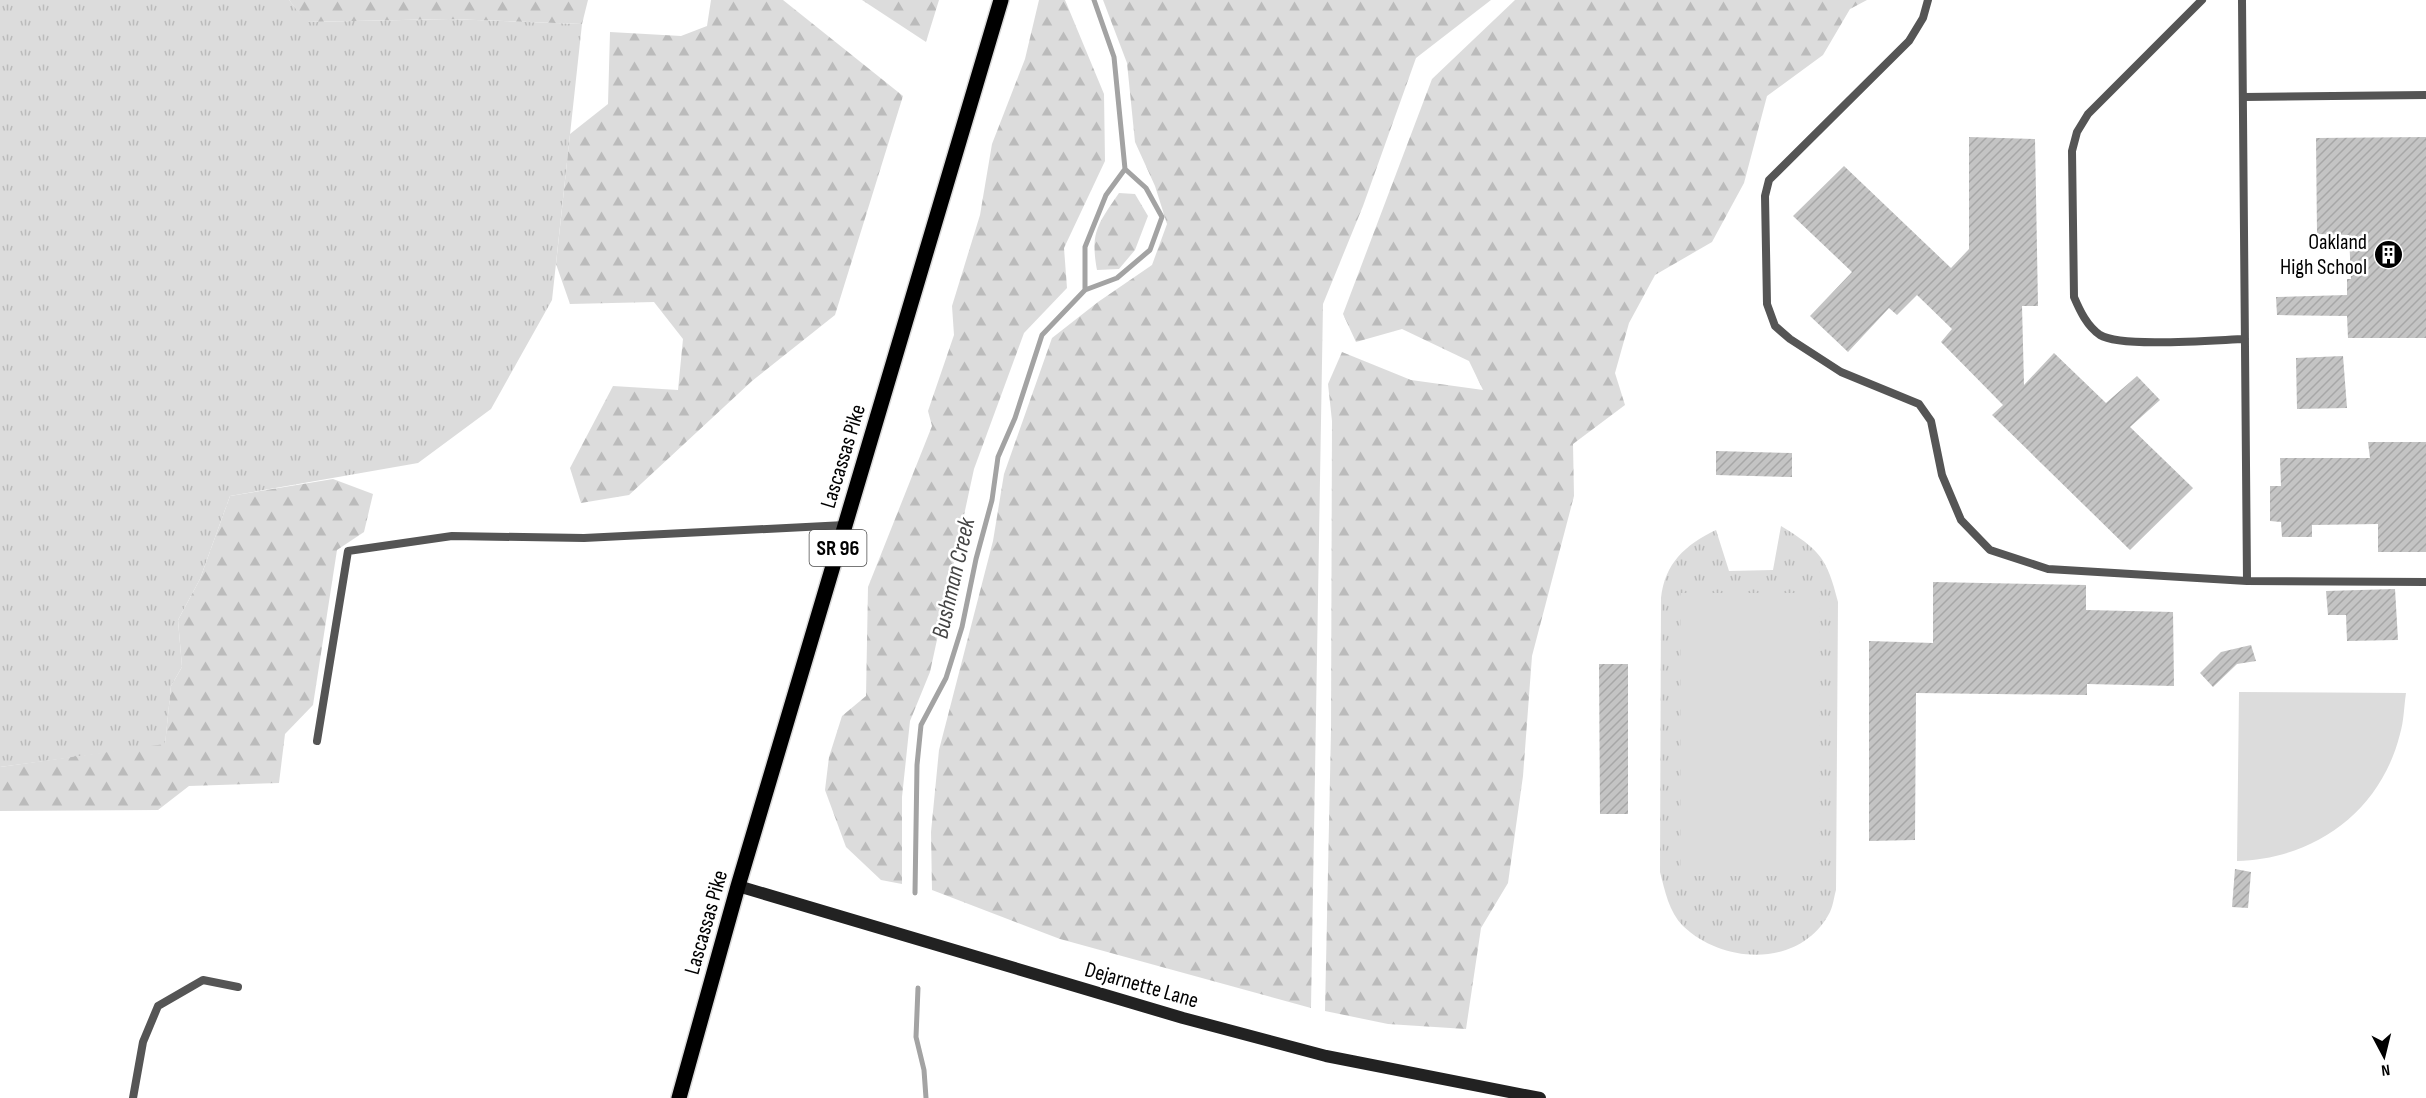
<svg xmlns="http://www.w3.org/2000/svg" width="2426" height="1098" font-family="'Sofia Sans Condensed',sans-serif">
  <defs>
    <pattern id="grass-tufts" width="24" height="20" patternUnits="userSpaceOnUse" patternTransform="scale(1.5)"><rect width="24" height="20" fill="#dcdcdc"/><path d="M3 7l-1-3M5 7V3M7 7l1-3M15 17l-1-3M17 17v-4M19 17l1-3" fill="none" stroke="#bbb"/></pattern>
    <pattern id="forest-firs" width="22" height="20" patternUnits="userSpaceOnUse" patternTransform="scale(1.5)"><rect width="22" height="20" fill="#dcdcdc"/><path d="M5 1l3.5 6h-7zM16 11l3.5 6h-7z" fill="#bbb"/></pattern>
    <pattern id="building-hatch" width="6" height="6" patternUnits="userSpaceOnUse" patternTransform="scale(1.5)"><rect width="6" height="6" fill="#c4c4c4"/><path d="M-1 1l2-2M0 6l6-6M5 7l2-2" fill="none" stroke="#a7a7a7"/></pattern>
  </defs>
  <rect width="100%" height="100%" fill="#fff"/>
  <path fill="url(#grass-tufts)" d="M0 0H289L307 22 449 19 582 24 552 300 491 409 418 463 230 496 200 579 178 620 182 667 171 686 165 745 0 767Z
    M1781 526C1820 550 1827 558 1838 602L1836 890C1834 897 1833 906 1830 912 1801 968 1724 965 1683 926 1669 912 1665 891 1660 872L1661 598C1665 563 1685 545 1716 530L1729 571 1773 570Z"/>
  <path fill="url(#forest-firs)" d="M289 0H588L582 24 449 19 306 22Z
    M711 0H783L903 96 835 315 752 381 629 495 581 503 570 468 613 386 678 390 683 339 654 302 570 304 556 264 570 134 608 104 610 32 681 36 707 26Z
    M862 0H939L926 42Z
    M1039 0H1065L1104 94 1105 161 1064 248 1067 288 1024 333 974 469 930 672 910 721 902 797V884L881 880 846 847 825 790 829 757 842 716 866 696 868 587 932 426 928 411 954 335 952 306 980 215 992 144 1025 59Z
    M1103 0H1491L1416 58 1363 206 1323 304 1311 1008 1060 939 932 890 931 832 939 750 993 541 1004 474 1052 338 1098 302 1152 265 1167 224 1155 186 1135 142 1127 63Z
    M1515 0H1867L1850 9 1823 55 1767 96 1744 183 1712 242 1655 275 1629 323 1615 373 1625 405 1573 444 1574 496 1532 656 1523 776 1508 883 1481 928 1466 1029 1388 1024 1325 1011 1331 731 1332 421 1328 384 1342 352 1411 380 1483 390 1469 361 1402 329 1356 342 1343 314 1432 79Z
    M1119 193 1135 194 1148 216 1135 250 1119 269 1097 270C1090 232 1098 224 1119 193Z
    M333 479 373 494 364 532 337 550 313 705 285 734 279 783 189 786 158 810 0 811V767L165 744 171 686 182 667 178 620 200 579 230 496Z"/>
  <path fill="#dcdcdc" d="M1681 593H1820L1819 876H1681Z
    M2239 692 2406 693C2404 706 2404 721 2400 734 2381 811 2315 859 2237 861Z"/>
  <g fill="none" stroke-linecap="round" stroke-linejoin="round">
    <path stroke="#a3a3a3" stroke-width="5" d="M1085 290 1117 278 1150 250 1162 217 1146 188 1125 169
      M915 893 917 765 921 725 946 678 962 627 976 559 992 500 998 457 1015 418 1042 335 1085 290V247L1106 195 1125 169 1114 57 1094 0
      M918 988 916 1037 924 1070 926 1098"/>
  </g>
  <path fill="url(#building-hatch)" d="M1969 137 2035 139 2038 306H2022L2024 385 2054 353 2106 403 2137 376 2160 400 2130 427 2193 488 2130 550 1992 415 2003 405 1941 342 1952 329 1917 295 1897 315 1889 308 1848 352 1810 316 1852 272 1793 216 1844 166 1951 268 1969 249Z
    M2426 137V338H2348L2347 316 2277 315 2276 297 2347 295V279H2351L2349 235 2317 234 2316 138Z
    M2343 356 2347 408 2297 409 2296 358Z
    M2368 442H2426V552H2378V524L2312 525V537H2282L2281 522 2270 521V486H2281L2280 458H2370Z
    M1716 451 1792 453V477L1716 475Z
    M1933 582 2086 585V610L2173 612 2174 686 2087 684V695L1916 693 1915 840 1869 841V641L1933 643Z
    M2395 589 2398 640 2347 641 2346 615H2328L2326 591Z
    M2251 645 2256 661 2237 664 2213 687 2200 673 2221 652Z
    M1599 664H1628V814H1600Z
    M2235 869 2251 872 2248 908 2232 907Z"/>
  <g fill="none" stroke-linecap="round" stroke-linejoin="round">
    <defs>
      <path id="primary" d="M679 1098 738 886 1001 0"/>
    </defs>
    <use href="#primary" stroke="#dbdbdb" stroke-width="18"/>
    <path stroke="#555" stroke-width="8" d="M1928 0 1923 18 1909 41 1769 180 1765 196 1767 304 1775 326 1790 339 1841 372 1919 404 1931 421 1942 475 1961 520 1990 550 2048 569 2247 581 2426 582
      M2202 0 2088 114 2077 132 2072 151 2074 297C2080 311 2087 326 2100 335 2121 348 2216 340 2245 339
      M2242 0 2247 581
      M2244 97 2426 95
      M317 741 348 551 452 536 584 538 845 525
      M133 1098 143 1042 158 1006 203 980 238 987"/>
    <path stroke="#222" stroke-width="12" d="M738 886 1183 1018 1326 1056 1540 1098"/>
    <use href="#primary" stroke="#000" stroke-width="15"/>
  </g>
  <defs>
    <symbol id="building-disc" viewBox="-11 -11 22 22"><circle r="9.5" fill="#000" stroke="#fff"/><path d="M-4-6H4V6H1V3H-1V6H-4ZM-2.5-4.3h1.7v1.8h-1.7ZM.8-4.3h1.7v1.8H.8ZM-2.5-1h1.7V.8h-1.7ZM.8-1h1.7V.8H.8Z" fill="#fff"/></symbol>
  </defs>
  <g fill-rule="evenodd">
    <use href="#building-disc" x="2372" y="238" width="33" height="33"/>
  </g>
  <g text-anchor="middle" stroke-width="5" stroke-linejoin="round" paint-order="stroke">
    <rect fill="#fff" stroke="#4c4c4c" stroke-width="1.5" x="809.5" y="530" width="57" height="36" rx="4.5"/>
    <g font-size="21" font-weight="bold" fill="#000">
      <text x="838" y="555">SR 96</text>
    </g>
    <g font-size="22" fill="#000" stroke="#fff" text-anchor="end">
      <text x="2367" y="249">Oakland<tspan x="2367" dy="25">High School</tspan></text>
    </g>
    <g font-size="22" fill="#000" stroke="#fff">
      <text transform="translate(842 456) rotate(-73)" y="8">Lascassas Pike</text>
      <text transform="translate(705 922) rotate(-74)" y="8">Lascassas Pike</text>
      <text transform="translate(1142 984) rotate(16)" y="8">Dejarnette Lane</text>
    </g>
    <g font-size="24" font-style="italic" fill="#444" stroke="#fff">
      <text transform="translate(953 578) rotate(-77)" y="8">Bushman Creek</text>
    </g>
  </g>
  <g transform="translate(2384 1056) rotate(173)" stroke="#ffffff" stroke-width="4.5" paint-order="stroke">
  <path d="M0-4.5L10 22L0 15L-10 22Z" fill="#000000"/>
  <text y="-9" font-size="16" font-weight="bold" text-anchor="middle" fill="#000000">N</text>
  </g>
</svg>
